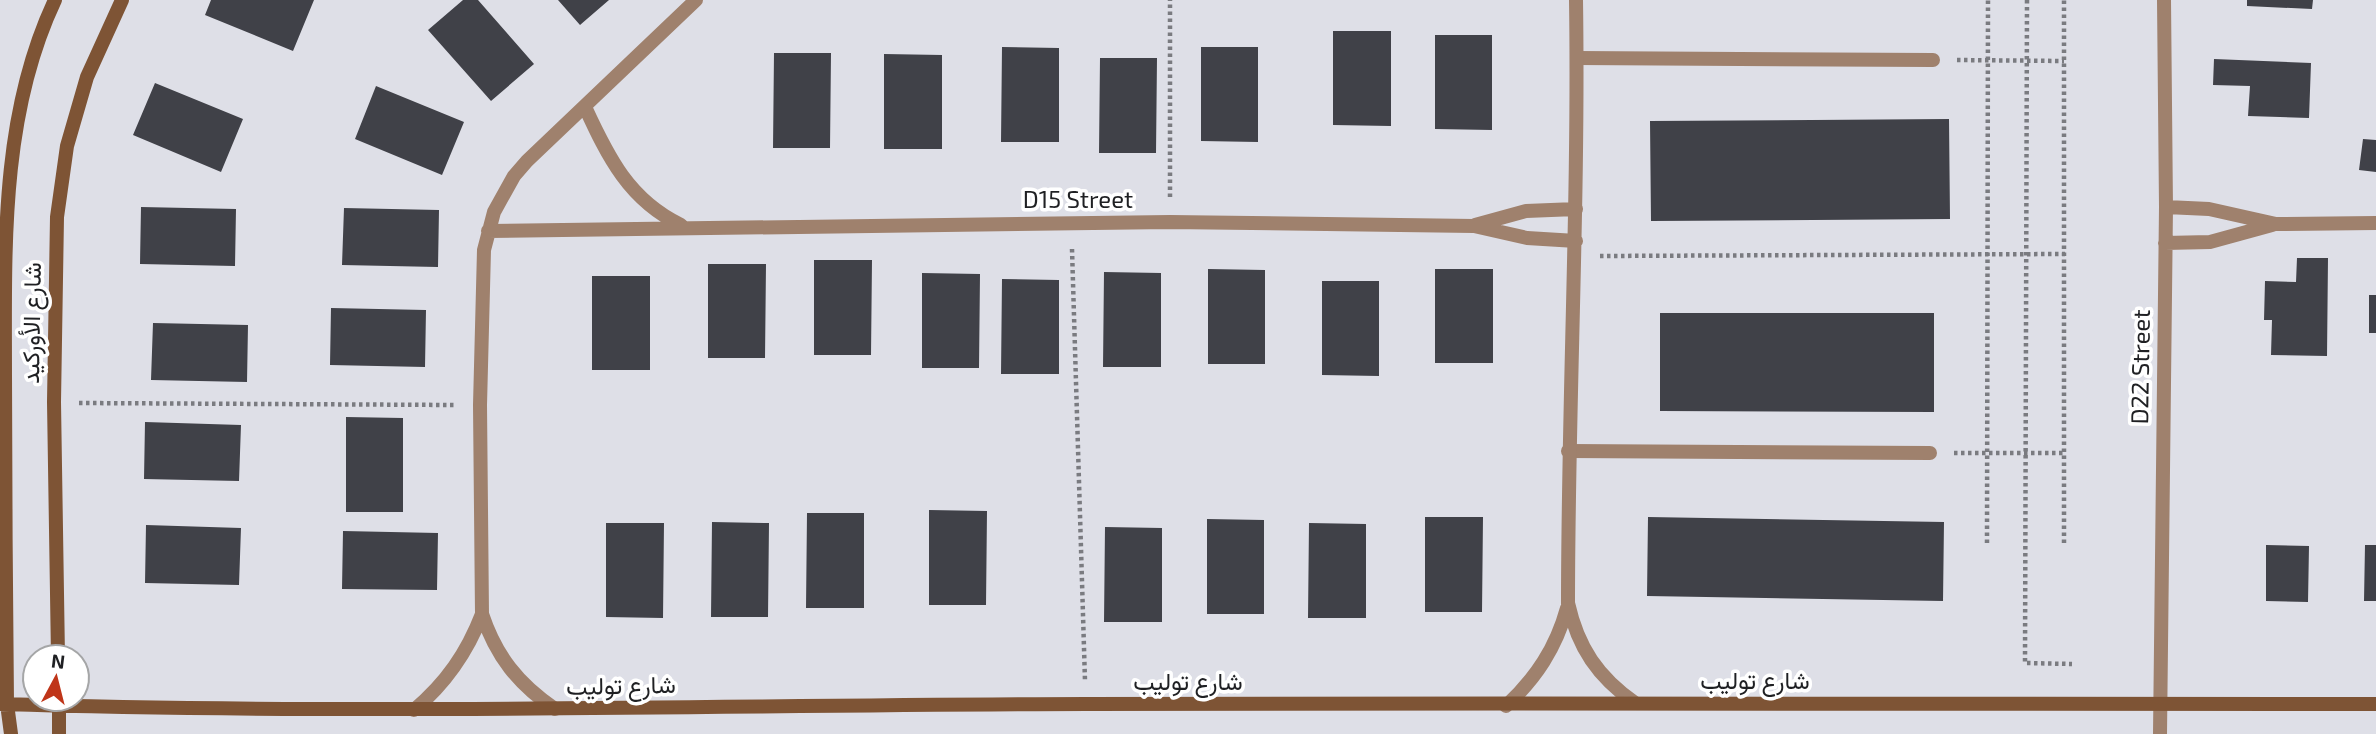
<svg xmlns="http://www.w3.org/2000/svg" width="2376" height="734" font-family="'Exo 2',Vazirmatn,sans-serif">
  <rect width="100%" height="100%" fill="#dedfe7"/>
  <path fill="#404148" d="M211 0H314L293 51 205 15Z
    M463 0H478L534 64 491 101 428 30Z
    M558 0H609L580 25Z
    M2247 0H2313L2312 9 2247 6Z
    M1333 31H1391V126L1333 125Z
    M1435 35H1492V130L1435 129Z
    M1002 47 1059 48V142H1001Z
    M1201 47H1258V142L1201 141Z
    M774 53H831L830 148H773Z
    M884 54 942 55V149H884Z
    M1100 58H1157L1156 153H1099Z
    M2214 59 2311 63 2309 118 2248 116 2250 86 2213 85Z
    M155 83 243 119 221 172 133 135Z
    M376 86 464 122 442 175 355 139Z
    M1949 119 1950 219 1651 221 1650 121Z
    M2363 139 2376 140V172L2359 170Z
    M141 207 236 209 235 266 140 264Z
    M344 208 439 210 438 267 342 265Z
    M2297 258H2328L2327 356 2271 355 2272 320H2264L2265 281 2296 282Z
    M814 260H872L871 355H814Z
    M708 264H766L765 358H708Z
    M1208 269 1265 270V364H1208Z
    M1435 269H1493V363H1435Z
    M1104 272 1161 273V367H1103Z
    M922 273 980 274 979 368H922Z
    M592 276H650V370H592Z
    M1002 279 1059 280V374H1001Z
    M1322 281H1379V376L1322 375Z
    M2369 295H2376V333H2369Z
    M331 308 426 310 425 367 330 365Z
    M1660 313H1934V412L1660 411Z
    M153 323 248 325 247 382 151 380Z
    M346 417 403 418V512H346Z
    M145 422 241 425 239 481 144 479Z
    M929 510 987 511 986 605H929Z
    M807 513H864V608H806Z
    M1425 517H1483L1482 612H1425Z
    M1648 517 1944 522 1943 601 1647 596Z
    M1207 519 1264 520V614H1207Z
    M712 522 769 523 768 617H711Z
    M606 523H664L663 618 606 617Z
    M1309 523 1366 524V618H1308Z
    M146 525 241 528 239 585 145 583Z
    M1105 527 1162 528V622H1104Z
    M343 531 438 533 437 590 342 589Z
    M2266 545 2309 546 2308 602 2266 601Z
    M2365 545H2376V601H2364Z"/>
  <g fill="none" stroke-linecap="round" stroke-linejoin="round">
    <path stroke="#7a7b80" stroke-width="4.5" stroke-dasharray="3.5 3.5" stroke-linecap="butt" d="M2027 0 2025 663 2072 664
      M1957 60 2064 61
      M1170 197V0
      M1072 249 1085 681
      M1600 256 2065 254
      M79 403 455 405
      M1954 453H2065
      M1987 543 1988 0
      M2064 543V0"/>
    <path stroke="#9f816d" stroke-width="14" d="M1577 58 1933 60
      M1568 451 1930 453"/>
    <path stroke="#9f816d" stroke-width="14" d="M1576 0C1579 201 1568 402 1568 603 1578 648 1598 677 1635 703
      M585 107C608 157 629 200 681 225
      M2166 207 2209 209 2276 224 2376 223
      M1475 225 1526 211 1576 209
      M488 231 1170 222 1474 226 1527 238 1576 241
      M2165 243 2210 242 2272 225
      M1506 706C1536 678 1556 648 1567 608
      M555 709C518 684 496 656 482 614L480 405 484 250 494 212 514 176 527 161 696 0
      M414 710C446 683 467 653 482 614
      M2160 734 2166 207 2164 0"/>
    <path stroke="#7e5435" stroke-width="14" d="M58 657 54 402 57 217 67 146 87 77 122 0
      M0 704C362 715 724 705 1086 704 1516 703 1946 704 2376 704
      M11 734 7 704C6 594 5 485 5 375 5 249 0 116 55 0
      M59 734V699"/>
  </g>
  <g text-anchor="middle" stroke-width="7" stroke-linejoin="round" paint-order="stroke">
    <g font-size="24" fill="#1f2023" stroke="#fff">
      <text x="1078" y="208">D15 Street</text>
      <text transform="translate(32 323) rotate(-89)" y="8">شارع الأوركيد</text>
      <text transform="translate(2141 367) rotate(-89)" y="8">D22 Street</text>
      <text x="1755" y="689">شارع توليب</text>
      <text x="1188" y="690">شارع توليب</text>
      <text transform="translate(621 686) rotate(-1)" y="8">شارع توليب</text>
    </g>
  </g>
  <g transform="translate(56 678) rotate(7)"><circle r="33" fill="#ffffff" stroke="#a5a6a7" stroke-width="2"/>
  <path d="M0-5L12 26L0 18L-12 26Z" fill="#bf3519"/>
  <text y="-10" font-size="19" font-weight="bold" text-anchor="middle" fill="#1f2023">N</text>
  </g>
</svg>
